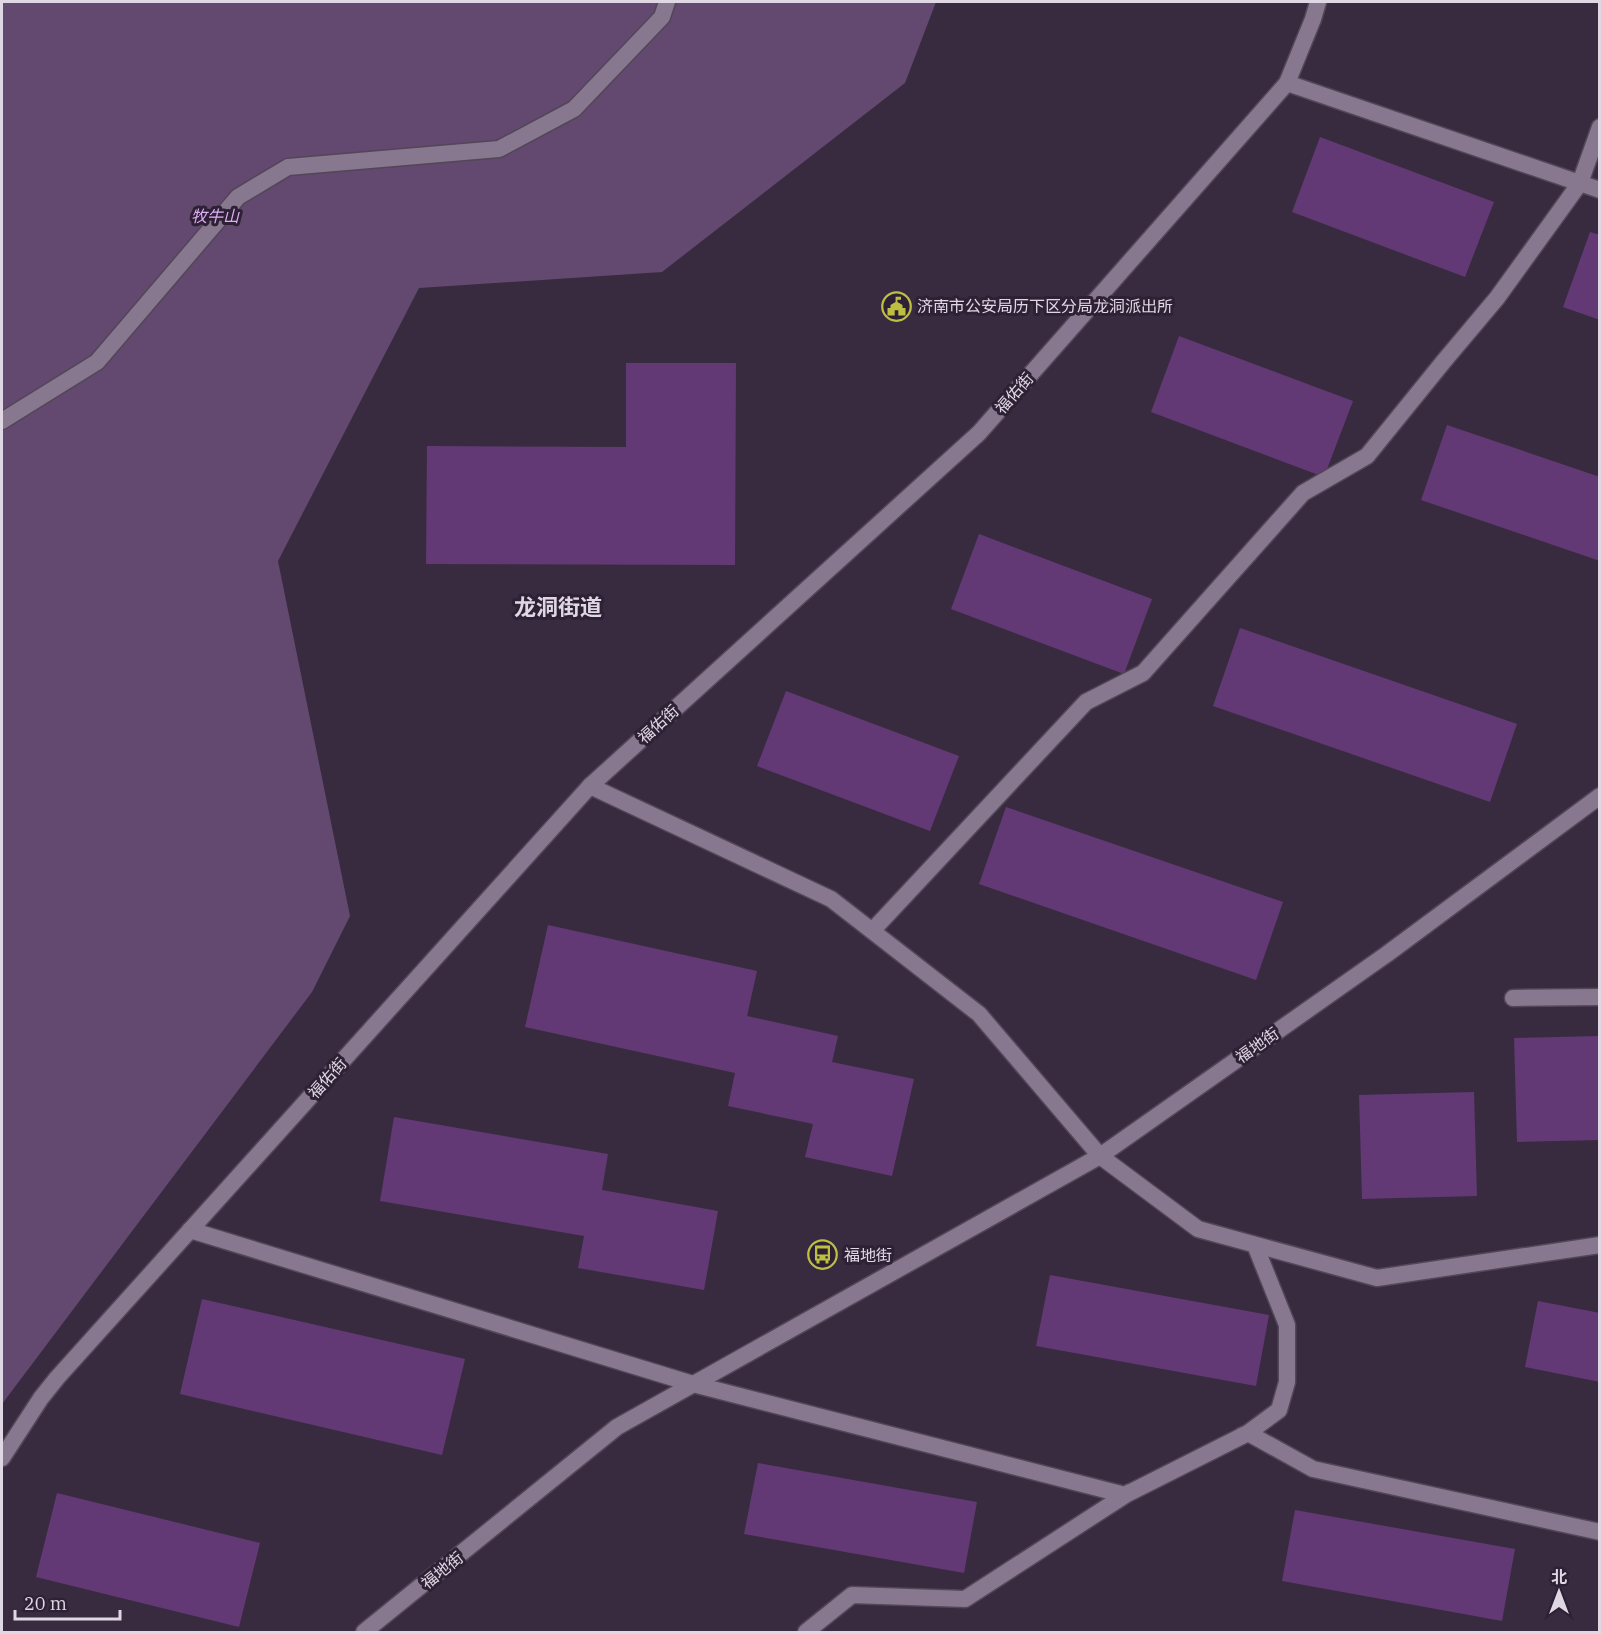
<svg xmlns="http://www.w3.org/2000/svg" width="1601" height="1634" font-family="'IBM Plex Serif','Noto Sans SC',serif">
  <rect width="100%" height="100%" fill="#392b3f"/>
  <path fill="#634970" d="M2 2H936L905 83 662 272 419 288 278 561 350 916 312 992 2 1404Z"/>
  <path fill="#623975" d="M1320 137 1494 202 1465 277 1292 212Z
    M1590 232 1600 235V320L1563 307Z
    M1179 336 1353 401 1324 477 1151 412Z
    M626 363H736L735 565 426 564 427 446 626 447Z
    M1447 425 1600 477V561L1421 500Z
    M979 534 1152 599 1124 674 951 609Z
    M1240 628 1517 724 1490 802 1213 706Z
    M786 691 959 756 930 831 757 766Z
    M1006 807 1283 902 1256 980 979 884Z
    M548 925 757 971 747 1016 838 1036 832 1062 914 1079 892 1176 805 1157 813 1124 728 1106 735 1073 525 1027Z
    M1600 1036V1140L1517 1142 1514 1038Z
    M1474 1092 1477 1196 1362 1199 1359 1095Z
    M394 1117 608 1154 602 1190 718 1211 704 1290 578 1268 584 1236 380 1201Z
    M1050 1275 1269 1315 1256 1386 1036 1346Z
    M202 1299 465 1359 442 1455 180 1394Z
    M1538 1301 1600 1313V1382L1525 1367Z
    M758 1463 977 1502 964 1573 744 1534Z
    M57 1493 260 1543 239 1627 36 1577Z
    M1295 1510 1515 1549 1502 1621 1282 1581Z"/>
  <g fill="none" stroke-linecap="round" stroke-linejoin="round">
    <defs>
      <path id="service" d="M2 421 97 362 238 197 288 167 499 149 574 109 662 17 667 2"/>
      <path id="minor" d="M1287 83 1600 190
        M590 786 831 899 979 1014 1100 1156 1198 1229 1377 1278 1600 1245
        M872 931 1086 702 1143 673 1303 493 1367 456 1444 361 1497 298 1580 183 1600 127
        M1513 998 1600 997
        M190 1230 693 1384 1125 1495 1248 1433 1313 1469 1600 1532
        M1241 1436 1248 1433 1279 1410 1287 1382V1325L1255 1245
        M806 1632 852 1595 965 1599 1130 1492"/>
      <path id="tertiary" d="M2 1458 41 1398 57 1378 590 786 979 433 1287 83 1313 19 1318 2
        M364 1632 617 1427 1100 1156 1387 954 1600 796"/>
    </defs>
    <use href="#service" stroke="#524657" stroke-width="19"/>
    <use href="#minor" stroke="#524657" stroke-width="19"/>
    <use href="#tertiary" stroke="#524657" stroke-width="19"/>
    <use href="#service" stroke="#87778f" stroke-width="16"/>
    <use href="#minor" stroke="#87778f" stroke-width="16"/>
    <use href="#tertiary" stroke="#87778f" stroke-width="16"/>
  </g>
  <defs>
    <symbol id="civic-ring" viewBox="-11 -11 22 22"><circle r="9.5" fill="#2e2135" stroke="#bdbf43" stroke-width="1.5"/><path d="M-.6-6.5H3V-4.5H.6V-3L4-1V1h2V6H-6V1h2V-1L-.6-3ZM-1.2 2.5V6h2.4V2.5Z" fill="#bdbf43"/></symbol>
    <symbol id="bus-ring" viewBox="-11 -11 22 22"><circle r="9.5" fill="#2e2135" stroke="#bdbf43" stroke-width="1.5"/><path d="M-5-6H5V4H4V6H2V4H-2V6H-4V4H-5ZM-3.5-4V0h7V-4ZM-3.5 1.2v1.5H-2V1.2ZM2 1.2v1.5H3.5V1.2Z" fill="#bdbf43"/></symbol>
  </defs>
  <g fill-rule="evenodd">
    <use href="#civic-ring" x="880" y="290" width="33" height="33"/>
    <use href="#bus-ring" x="806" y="1238" width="33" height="33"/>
  </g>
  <g text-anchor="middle" stroke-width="6" stroke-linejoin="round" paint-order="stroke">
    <g font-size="16" font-style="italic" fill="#ddaef4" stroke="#2e2135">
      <text x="215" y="222">牧牛山</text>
    </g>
    <g font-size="16" fill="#e0d7e4" stroke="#2e2135" text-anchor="start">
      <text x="917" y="312">济南市公安局历下区分局龙洞派出所</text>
      <text x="844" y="1261">福地街</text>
    </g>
    <g font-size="16" fill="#e0d7e4" stroke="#2e2135">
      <text transform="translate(1014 393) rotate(-49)" y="6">福佑街</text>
      <text transform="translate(658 724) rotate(-42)" y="6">福佑街</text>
      <text transform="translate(1257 1045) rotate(-35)" y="6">福地街</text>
      <text transform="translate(327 1078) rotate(-48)" y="6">福佑街</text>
      <text transform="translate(442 1570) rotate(-39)" y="6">福地街</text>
    </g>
    <g font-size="22" font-weight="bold" fill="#e0d7e4" stroke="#2e2135">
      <text x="558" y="615">龙洞街道</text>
    </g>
  </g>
  <rect width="1601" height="1634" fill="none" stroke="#e0d7e4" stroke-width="6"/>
  <g transform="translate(1559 1592)" stroke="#2e2135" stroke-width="4.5" paint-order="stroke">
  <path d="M0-4.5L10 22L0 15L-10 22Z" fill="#e0d7e4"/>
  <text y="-9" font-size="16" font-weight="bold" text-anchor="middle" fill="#e0d7e4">北</text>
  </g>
  <path d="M15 1610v9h105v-9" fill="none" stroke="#e0d7e4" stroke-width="3"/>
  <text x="24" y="1610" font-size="18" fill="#e0d7e4" stroke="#2e2135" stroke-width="4.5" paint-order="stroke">20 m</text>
</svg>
